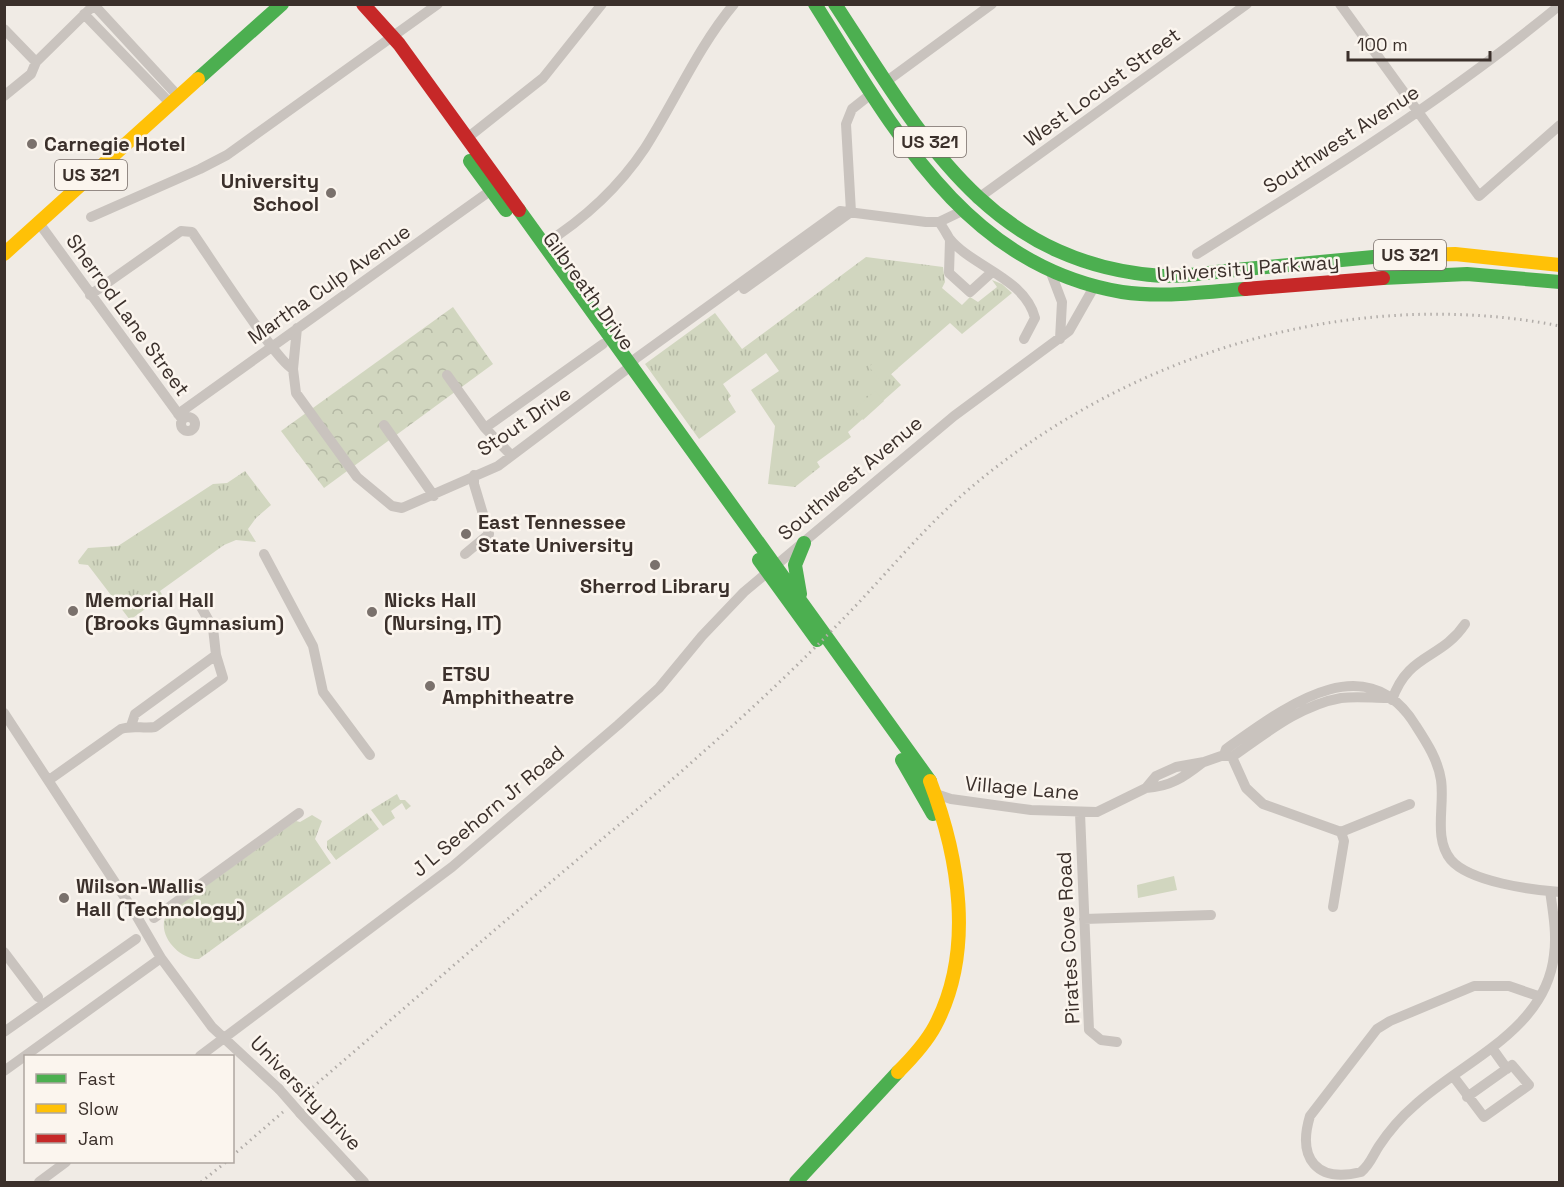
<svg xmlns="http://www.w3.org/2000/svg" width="1564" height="1187" font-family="'Space Grotesk',sans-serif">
  <defs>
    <pattern id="grass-tufts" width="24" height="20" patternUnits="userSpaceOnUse" patternTransform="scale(1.5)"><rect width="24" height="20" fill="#d1d6bf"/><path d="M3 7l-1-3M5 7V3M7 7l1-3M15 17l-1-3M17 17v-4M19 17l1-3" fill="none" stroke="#b4b8a4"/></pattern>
    <pattern id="park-crowns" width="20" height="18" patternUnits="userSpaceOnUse" patternTransform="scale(1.5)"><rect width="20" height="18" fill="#d1d6bf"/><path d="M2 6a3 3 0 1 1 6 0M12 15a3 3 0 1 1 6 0" fill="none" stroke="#b4b8a4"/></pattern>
  </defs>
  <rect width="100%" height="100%" fill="#f0ebe5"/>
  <path fill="url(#grass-tufts)" d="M866 257 943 267 945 282 942 288 962 305 970 297 978 302 997 287 992 280 1002 284 1012 293 962 334 950 323 891 374 901 385 848 432 851 437 817 462 820 467 795 487 768 484 775 426 751 390 779 371 766 353 723 384 731 396 728 399 736 412 699 439 645 364 715 313 742 349Z
    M245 471 271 505 256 518 248 529 256 542 236 540 224 545 160 591 163 596 130 620 88 565 79 564 78 561 88 548 118 546 213 484 227 483Z
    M397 794 400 800H405L411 806 406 810 402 803 391 811 395 818 383 826 371 810Z
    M367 813 379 829 336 860 327 848V841Z
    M312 815 322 821 315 839 331 863 199 959C179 960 155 933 167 914L296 821 300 822Z"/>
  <path fill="url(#park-crowns)" d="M453 307 493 364 324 488 281 431Z"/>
  <path fill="#d1d6bf" d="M883 353 898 368 882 382 869 367Z
    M875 391 884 401 863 420 854 409Z
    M1174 876 1177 890 1138 898 1137 885Z"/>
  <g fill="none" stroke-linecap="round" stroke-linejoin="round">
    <path stroke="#c9c3be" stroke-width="10" d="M1340 4 1479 196 1560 125
      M94 5 178 96
      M84 14 170 103
      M4 29 36 62
      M887 81 992 4
      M4 96 31 74 36 62 95 4
      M466 139 543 78 602 4
      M977 199 1247 4
      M851 212 846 124 852 109 871 94
      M91 217 200 169 227 155 438 4
      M939 222C943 227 946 233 949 238 972 267 1025 278 1035 318L1024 339
      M39 223 182 419
      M950 240 949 273 970 292 992 272
      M543 245C583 220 619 187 645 148 675 101 698 47 734 4
      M1197 254C1322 176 1446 99 1560 5
      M1051 273 1062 302 1060 339
      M744 289 851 212
      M90 295 181 231 192 232C209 256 276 361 293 369
      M297 328 293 369 296 393 357 477 392 506 402 508 498 466 615 378 631 366 635 359 840 211 926 222H939L962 211
      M447 375 485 428 511 455
      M178 414 497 186
      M181 424a7 7 0 1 1 14 0a7 7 0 1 1-14 0Z
      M384 425 434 496
      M485 428 603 344
      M264 554 313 646 323 692 370 755
      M465 554 489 534 474 484V475
      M1392 700C1408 653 1441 660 1465 624
      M4 713 133 910 161 958 212 1027 279 1089
      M131 726 135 714 216 655
      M1224 755 1226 749C1283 709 1365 643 1416 726 1427 743 1438 760 1441 780 1445 806 1433 838 1451 860 1470 882 1532 890 1560 892
      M1232 757C1265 734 1300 705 1341 698 1357 696 1372 698 1387 698
      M49 780 121 729C133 725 143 729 155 727L223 678 216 655 213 628 201 607
      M1146 788C1170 787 1184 777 1202 763
      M931 796 936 794 951 799 1031 810 1097 812 1146 788 1156 776 1176 767 1204 762 1224 755 1232 757 1246 788 1263 804 1341 832
      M1080 813 1089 1030 1101 1040 1117 1042
      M1341 832 1410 804
      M1333 907 1344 841 1341 832
      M154 918 299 813
      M1084 919 1211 915
      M4 952 38 997
      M1538 996 1509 986H1474L1390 1021 1377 1029 1310 1116C1297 1159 1317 1183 1361 1172 1370 1165 1373 1155 1379 1146 1389 1131 1401 1117 1415 1105 1463 1061 1546 1030 1554 955 1557 934 1553 912 1550 891
      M4 1032 136 939
      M1492 1048 1507 1069
      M200 1056 452 867 618 725 659 688 702 636 744 592 954 416 1069 331 1094 287
      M4 1071 161 958
      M1453 1076 1484 1117 1529 1085 1512 1065 1467 1097
      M300 1113 364 1182
      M39 1182 66 1162"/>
    <path stroke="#4caf50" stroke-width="14" d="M815 4C892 126 965 266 1122 292 1163 298 1204 292 1245 289
      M835 4C921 135 988 264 1162 276 1186 277 1211 272 1235 270 1285 265 1335 261 1384 256
      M198 79 282 4
      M470 161 506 210
      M519 210 930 781
      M1383 278 1467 274 1560 282
      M759 560 817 640
      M800 594 795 565 804 543
      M902 760 933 814
      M796 1182 898 1072"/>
    <path stroke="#ffc107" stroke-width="14" d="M4 254 198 79
      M1384 256 1455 254 1560 265
      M898 1072C912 1058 926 1043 935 1026 975 951 959 857 930 781"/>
    <path stroke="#c62828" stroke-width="14" d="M363 4 399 44 519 210
      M1245 289 1383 278"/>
    <path stroke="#b1aca8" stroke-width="3" stroke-dasharray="1.5 4.5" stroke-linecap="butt" d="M299 1099C383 1027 466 954 551 882 598 842 646 803 692 762 744 716 796 668 844 618 885 576 923 528 968 490 1128 353 1351 285 1560 326
      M232 1156 283 1112
      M201 1182 226 1162"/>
    <path stroke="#c9c3be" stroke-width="10" d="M279 1089 300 1113"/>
  </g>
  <g fill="#7a716c" stroke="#fbf5ee" stroke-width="2">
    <circle cx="32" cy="144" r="6"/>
    <circle cx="331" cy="193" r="6"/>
    <circle cx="466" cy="534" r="6"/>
    <circle cx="655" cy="565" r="6"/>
    <circle cx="73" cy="611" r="6"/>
    <circle cx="372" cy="612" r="6"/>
    <circle cx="430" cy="686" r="6"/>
    <circle cx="64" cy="898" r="6"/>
  </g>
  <g text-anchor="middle" stroke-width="5" stroke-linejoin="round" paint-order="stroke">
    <g fill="#fbf5ee" stroke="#756b66" stroke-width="1.5">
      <rect x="894" y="127" width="72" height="30" rx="4.5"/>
      <rect x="55" y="160" width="72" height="30" rx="4.5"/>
      <rect x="1374" y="240" width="72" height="30" rx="4.5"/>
    </g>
    <g font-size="18" font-weight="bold" fill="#3b302b">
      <text x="930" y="148">US 321</text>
      <text x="91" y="181">US 321</text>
      <text x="1410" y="261">US 321</text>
    </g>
    <g font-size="20" fill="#3b302b" stroke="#fbf5ee">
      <text transform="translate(1102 87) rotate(-36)" y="7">West Locust Street</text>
      <text transform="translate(1341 139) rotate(-33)" y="7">Southwest Avenue</text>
      <text transform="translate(1248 268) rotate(-4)" y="7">University Parkway</text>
      <text transform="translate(329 284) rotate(-35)" y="7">Martha Culp Avenue</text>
      <text transform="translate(589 291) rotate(54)" y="7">Gilbreath Drive</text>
      <text transform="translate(128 315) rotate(54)" y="7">Sherrod Lane Street</text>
      <text transform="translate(524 421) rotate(-34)" y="7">Stout Drive</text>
      <text transform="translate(850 478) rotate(-40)" y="7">Southwest Avenue</text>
      <text transform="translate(1022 788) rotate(5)" y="7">Village Lane</text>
      <text transform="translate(488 811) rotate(-40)" y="7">J L Seehorn Jr Road</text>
      <text transform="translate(1068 938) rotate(-93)" y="7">Pirates Cove Road</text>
      <text transform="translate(306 1093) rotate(46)" y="7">University Drive</text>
    </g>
    <g font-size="20" font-weight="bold" fill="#3b302b" stroke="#fbf5ee" text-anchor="start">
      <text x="44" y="151">Carnegie Hotel</text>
      <text x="319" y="188" text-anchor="end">University<tspan x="319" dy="23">School</tspan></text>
      <text x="478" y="529">East Tennessee<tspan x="478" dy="23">State University</tspan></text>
      <text x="655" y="593" text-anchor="middle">Sherrod Library</text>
      <text x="85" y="607">Memorial Hall<tspan x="85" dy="23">(Brooks Gymnasium)</tspan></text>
      <text x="384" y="607">Nicks Hall<tspan x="384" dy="23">(Nursing, IT)</tspan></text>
      <text x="442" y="681">ETSU<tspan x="442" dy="23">Amphitheatre</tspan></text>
      <text x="76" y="893">Wilson-Wallis<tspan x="76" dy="23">Hall (Technology)</tspan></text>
    </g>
  </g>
  <rect width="1564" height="1187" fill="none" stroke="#3b302b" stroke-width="12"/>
  <rect x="24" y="1055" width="210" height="108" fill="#fbf5ee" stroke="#aea6a0" stroke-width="1.5"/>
  <rect x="36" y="1074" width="30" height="9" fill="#4caf50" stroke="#aea6a0" stroke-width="1.5"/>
  <text x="78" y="1085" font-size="18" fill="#3b302b">Fast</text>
  <rect x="36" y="1104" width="30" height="9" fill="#ffc107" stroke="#aea6a0" stroke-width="1.5"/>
  <text x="78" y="1115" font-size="18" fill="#3b302b">Slow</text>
  <rect x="36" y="1134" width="30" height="9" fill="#c62828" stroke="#aea6a0" stroke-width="1.5"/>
  <text x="78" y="1145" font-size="18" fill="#3b302b">Jam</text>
  <path d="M1348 51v9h142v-9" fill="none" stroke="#3b302b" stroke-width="3"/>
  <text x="1357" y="51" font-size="18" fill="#3b302b" stroke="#fbf5ee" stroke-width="4.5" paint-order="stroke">100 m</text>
</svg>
